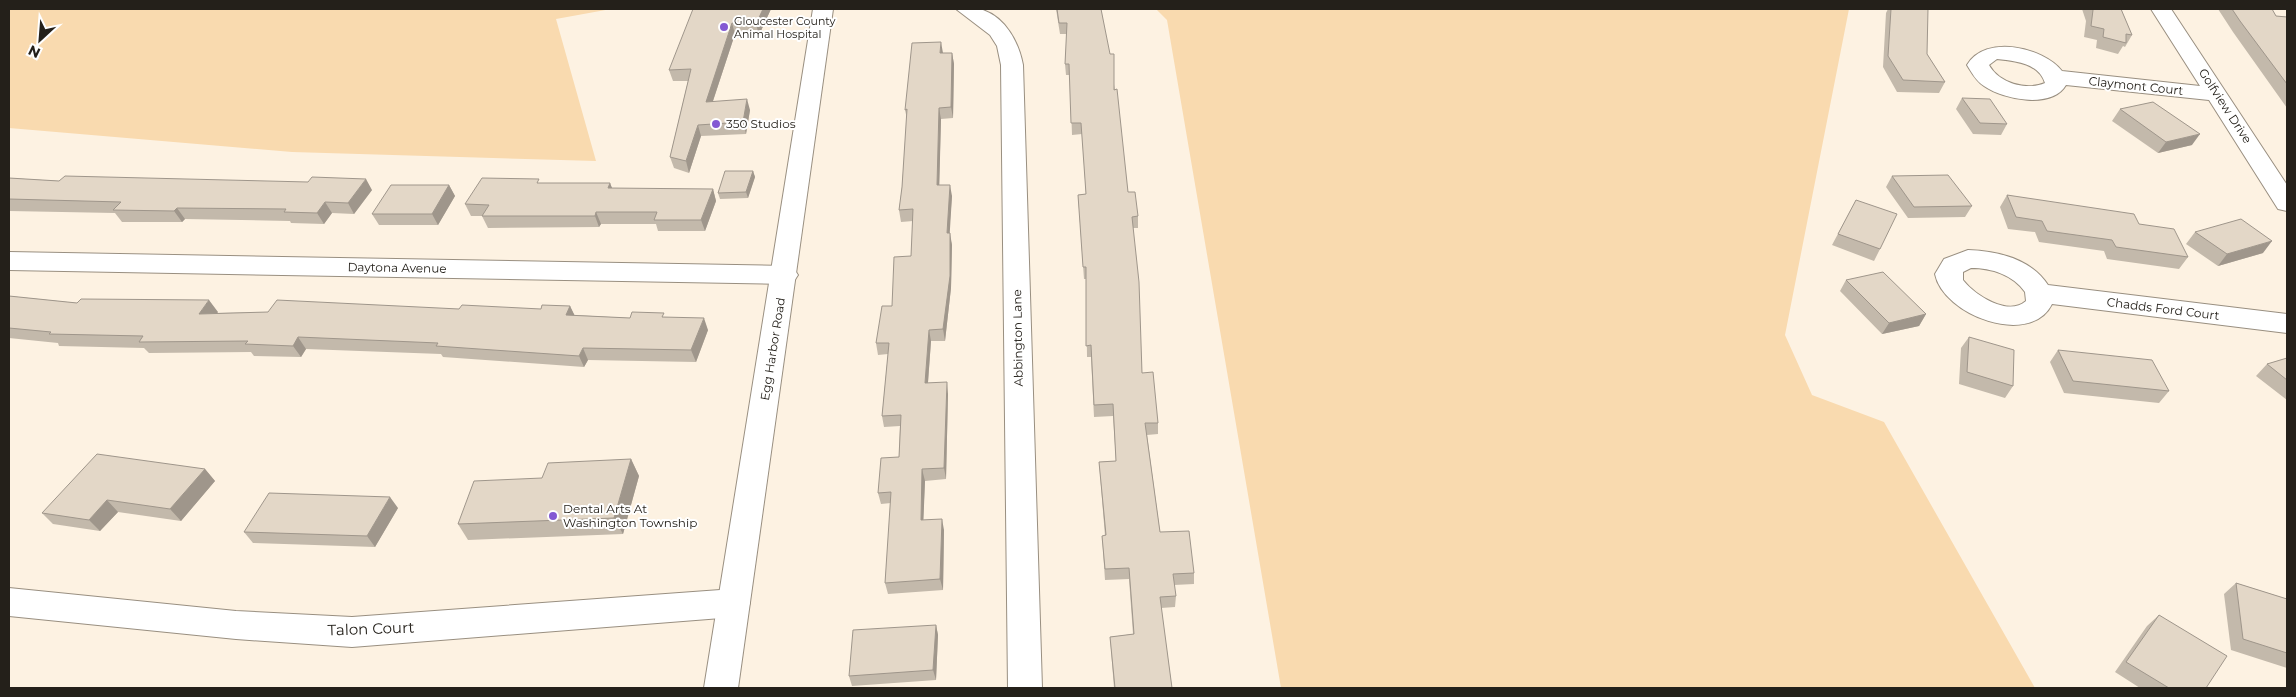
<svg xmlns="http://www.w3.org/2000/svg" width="2296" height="697" font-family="Montserrat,sans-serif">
  <rect width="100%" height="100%" fill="#fdf2e2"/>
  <path fill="#f9daaf" d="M9 9H611L556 19 596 161 292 152 9 128Z
    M1156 9H1849L1785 335 1812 395 1884 422 2035 688H1281L1167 20Z"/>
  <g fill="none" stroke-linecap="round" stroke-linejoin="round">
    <defs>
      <path id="street" d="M956 9C963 9 976 7 983 10 1006 18 1019 43 1023 65L1042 688H1008L1001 65 997 46 990 35Z
        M2151 9H2171L2287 185V211L2278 209 2209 100 2066 85C2052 109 2004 100 1984 86 1976 81 1972 73 1967 65 1985 34 2043 47 2062 71L2200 86ZM1997 59C2015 61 2039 63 2045 83 2026 91 1999 83 1989 65Z
        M1968 250C1998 251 2031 259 2048 285L2287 314V333L2052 304C2030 348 1943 315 1935 274L1944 259ZM1971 268C1992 268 2013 275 2025 292L2026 301C2008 317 1975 295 1963 280V272Z
        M9 252 785 266 794 269 798 275 794 281 785 284 9 270Z
        M9 588 236 611 352 617 734 589 746 593 750 603 746 613 734 617 352 647 236 639 9 616Z"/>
      <path id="secondary" d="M813 9H833L738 688H704Z"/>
    </defs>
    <use href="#street" stroke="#998f80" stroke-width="2"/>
    <use href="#secondary" stroke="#998f80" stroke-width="2"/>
    <use href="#street" fill="#fff" fill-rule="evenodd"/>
    <use href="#secondary" fill="#fff" fill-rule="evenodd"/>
  </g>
  <path fill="#c3b9ab" d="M725 9H771L759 35 735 34 713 101 750 110 746 134 701 136 689 173 674 168 670 157 688 81H673L669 70Z
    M1056 9H1101L1115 90 1128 192 1138 216V228H1133L1142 373 1158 423V434L1147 435 1160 532 1194 573V584L1174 585 1176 596 1175 607 1161 608 1172 688H1114L1110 637 1133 634 1129 579 1105 580 1102 536H1105L1099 462 1116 461 1113 416 1094 417 1091 357H1087L1086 279H1084L1078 195 1086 194 1082 134 1072 135 1070 75H1066L1065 64 1067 34H1060Z
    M1888 9H1927V54L1945 82 1939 93 1897 92 1883 67 1886 13Z
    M2082 9H2121L2132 35 2125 47 2123 46 2118 54 2096 48 2097 40 2084 37 2086 21Z
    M2218 9H2272L2276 16 2287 17V108L2233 32Z
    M943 53H952L954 64 953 118 941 119 939 185 952 196 949 233 952 245 951 288 945 341H931L928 383 948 394 946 479 925 481 923 520 944 530 943 590 888 594 885 583 891 503 881 504 878 493 899 457 900 426 884 427 882 416 888 354 878 355 876 343 892 306 911 256 913 221 901 222 899 210 902 187 907 119 905 110Z
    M1962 98 2007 124 2001 135 1973 134 1956 109Z
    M2120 109 2192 145 2158 153 2112 121Z
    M753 171 755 177 748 198 720 199 718 193Z
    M1892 176 1972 206 1965 217 1908 218 1886 187Z
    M9 178 59 181 372 190 354 214 332 213 324 224 291 223 290 221 185 219 182 222H122L115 213 9 211Z
    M540 183H610L612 189H713L716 201 705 231H658L656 224H601L599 227 488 228 482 216H471L465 204Z
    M449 185 455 196 438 225H379L372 214Z
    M2007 195 2139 224 2188 257 2179 269 2107 259 2104 251 2039 242 2035 232 2008 229 2000 207Z
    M1856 200 1880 249 1874 261 1832 245Z
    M2195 232 2263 253 2218 266 2186 244Z
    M1846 280 1926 314 1919 326 1882 334 1840 291Z
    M9 296 77 303 218 312 217 313 459 309H541L570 306 574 315 630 318 666 317 708 330 696 362 588 360 584 367 443 357 441 354 306 349 301 357 254 356 251 352 149 353 144 348 59 346 58 343 9 338Z
    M1969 337 2013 386 2005 398 1959 384 1961 348Z
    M2058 350 2169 391 2159 403 2064 393 2050 362Z
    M2287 358V400L2256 376 2267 364Z
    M631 459 639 476 623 534 468 540 458 524 542 478Z
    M205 469 215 481 181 521 118 512 100 531 53 524 42 513Z
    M398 508 375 547 253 543 244 532Z
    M2236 583 2287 599V668L2231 650 2224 594Z
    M2159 615 2206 688H2140L2115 672 2147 626Z
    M936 625 938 635 936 680 852 686 849 676Z"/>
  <path fill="#9f968b" d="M763 9H771L759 35 756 24Z
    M732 23 735 34 709 113 706 102Z
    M941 42 943 53H940Z
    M952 53 954 64 953 118 951 107Z
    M747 99 750 110 746 134 743 122Z
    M939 108 941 119 939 197 937 185Z
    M698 125 701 136 689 173 686 161Z
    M2200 134 2192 145 2158 153 2166 142Z
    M753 171 755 177 748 198 746 192Z
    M366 179 372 190 354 214 348 203Z
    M610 183 615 195 608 188Z
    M449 185 455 196 438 225 432 214Z
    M950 185 952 196 949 245 947 233Z
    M713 189 716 201 705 231 701 220Z
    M325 202 332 213 324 224 317 213Z
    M177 208 185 219 182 222 174 211Z
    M596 212 601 224 599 227 595 216Z
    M950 233 952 245 951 288 945 341 943 329Z
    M2272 241 2263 253 2218 266 2227 254Z
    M209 300 218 312 208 325 199 314Z
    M570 306 576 318 566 315Z
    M1926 314 1919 326 1882 334 1889 323Z
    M704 318 708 330 696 362 691 350Z
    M929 330 931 341 927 395 925 383Z
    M298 337 306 349 301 357 293 346Z
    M583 348 588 360 584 367 579 356Z
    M947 382 948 394 946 479 944 468Z
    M631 459 639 476 623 534 614 518Z
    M205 469 215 481 181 521 170 509Z
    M922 469 925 481 923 531 921 520Z
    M390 497 398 508 375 547 367 536Z
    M107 500 118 512 100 531 89 520Z
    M942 519 944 530 943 590 940 579Z
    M936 625 938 635 936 680 933 670Z"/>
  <path fill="#e3d7c7" stroke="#9f968b" d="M693 9H763L756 24 732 23 706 102 747 99 743 122 698 125 686 161 670 157 691 69 669 70Z
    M1057 9H1101L1110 54H1114V90L1117 89 1128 192H1135L1138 216 1132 217 1139 282 1142 373 1153 372 1158 423H1145L1160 532 1189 531 1194 573 1173 574 1176 596 1160 597 1172 688H1115L1110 637 1134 634 1129 568 1105 569 1102 536 1106 535 1099 462 1116 461 1113 404 1094 405 1091 345 1086 346V267H1083L1078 195 1086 194 1081 123H1071L1069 64H1065L1067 23H1059Z
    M1891 9H1928L1927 54 1945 82 1903 80 1888 56Z
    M2092 9H2121L2132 35 2126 34V43L2103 37 2104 29 2091 26 2093 10Z
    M2232 9H2272L2276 16 2287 17V84L2240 21Z
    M941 42 940 53H952L951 107 939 108 937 185H950L947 233H950V276L943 329 929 330 925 383 947 382 944 468 922 469 921 520 942 519 940 579 885 583 891 492 878 493 881 458 899 457 901 415 882 416 889 343H876L882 306H892L894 257 911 256 913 209 899 210 902 187 907 109 905 110 912 43Z
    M1962 98 1990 99 2007 124 1980 123Z
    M2153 102 2200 134 2166 142 2120 109Z
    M725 171H753L746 192 718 193Z
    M1948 175 1972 206 1914 207 1892 176Z
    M65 176 308 182 312 177 366 179 348 203 325 202 317 213 284 212 286 209 177 208 174 211 113 210 121 202 9 199V178L59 181Z
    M482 178 539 179 537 183H610L608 188 713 189 701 220H654L657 212H596L595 216H482L489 205 465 204Z
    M391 185H449L432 214H372Z
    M2007 195 2134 214 2139 224 2174 229 2188 257 2116 247 2112 240 2047 231 2042 221 2016 217Z
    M1856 200 1897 214 1880 249 1838 234Z
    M2241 219 2272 241 2227 254 2195 232Z
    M1883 272 1926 314 1889 323 1846 280Z
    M9 296 77 303 81 299 209 300 199 314 268 312 277 300 459 309 462 305 541 309 542 305 570 306 566 315 630 318 632 312 664 313 662 317 704 318 691 350 583 348 579 356 436 346 438 343 298 337 293 346 245 344 248 341 139 342 143 336 49 334 51 332 9 328Z
    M1969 337 2014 350 2013 386 1967 372Z
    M2058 350 2152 360 2169 391 2073 381Z
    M2287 358V380L2267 364Z
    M97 454 205 469 170 509 107 500 89 520 42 513Z
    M631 459 614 518 458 524 474 481 542 478 548 463Z
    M269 493 390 497 367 536 244 532Z
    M2236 583 2287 599V653L2243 639Z
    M2159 615 2227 656 2206 688H2169L2126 662Z
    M936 625 933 670 849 676 853 630Z"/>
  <g fill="#8359d3" stroke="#fff" stroke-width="2">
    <circle cx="724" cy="27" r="5"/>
    <circle cx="716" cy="124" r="5"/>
    <circle cx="553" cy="516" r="5"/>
  </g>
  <g text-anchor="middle" stroke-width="4" stroke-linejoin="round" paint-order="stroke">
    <g font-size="11" fill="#24201a" stroke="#fff" text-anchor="start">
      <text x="734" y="25">Gloucester County<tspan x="734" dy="13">Animal Hospital</tspan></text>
    </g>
    <g font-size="12" fill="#24201a" stroke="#fff">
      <text transform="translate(2136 86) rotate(6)" y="4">Claymont Court</text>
      <text transform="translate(2225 106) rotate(57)" y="4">Golfview Drive</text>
      <text transform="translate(397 268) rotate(1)" y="4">Daytona Avenue</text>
      <text transform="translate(2163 309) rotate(7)" y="4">Chadds Ford Court</text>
      <text transform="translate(1018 338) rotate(-91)" y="4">Abbington Lane</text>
      <text transform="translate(773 349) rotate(-81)" y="4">Egg Harbor Road</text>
    </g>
    <g font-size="12" fill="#24201a" stroke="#fff" text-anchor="start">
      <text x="726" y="128">350 Studios</text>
      <text x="563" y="513">Dental Arts At<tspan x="563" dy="14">Washington Township</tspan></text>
    </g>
    <g font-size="15" fill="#24201a" stroke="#fff">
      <text transform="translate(371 629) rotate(-2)" y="5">Talon Court</text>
    </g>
  </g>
  <rect width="2296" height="697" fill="none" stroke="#24201a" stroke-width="20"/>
  <g transform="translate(40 40) rotate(206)" stroke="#ffffff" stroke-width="4" paint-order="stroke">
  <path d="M0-4L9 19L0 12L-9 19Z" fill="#24201a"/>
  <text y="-8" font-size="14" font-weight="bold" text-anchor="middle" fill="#24201a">N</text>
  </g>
</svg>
